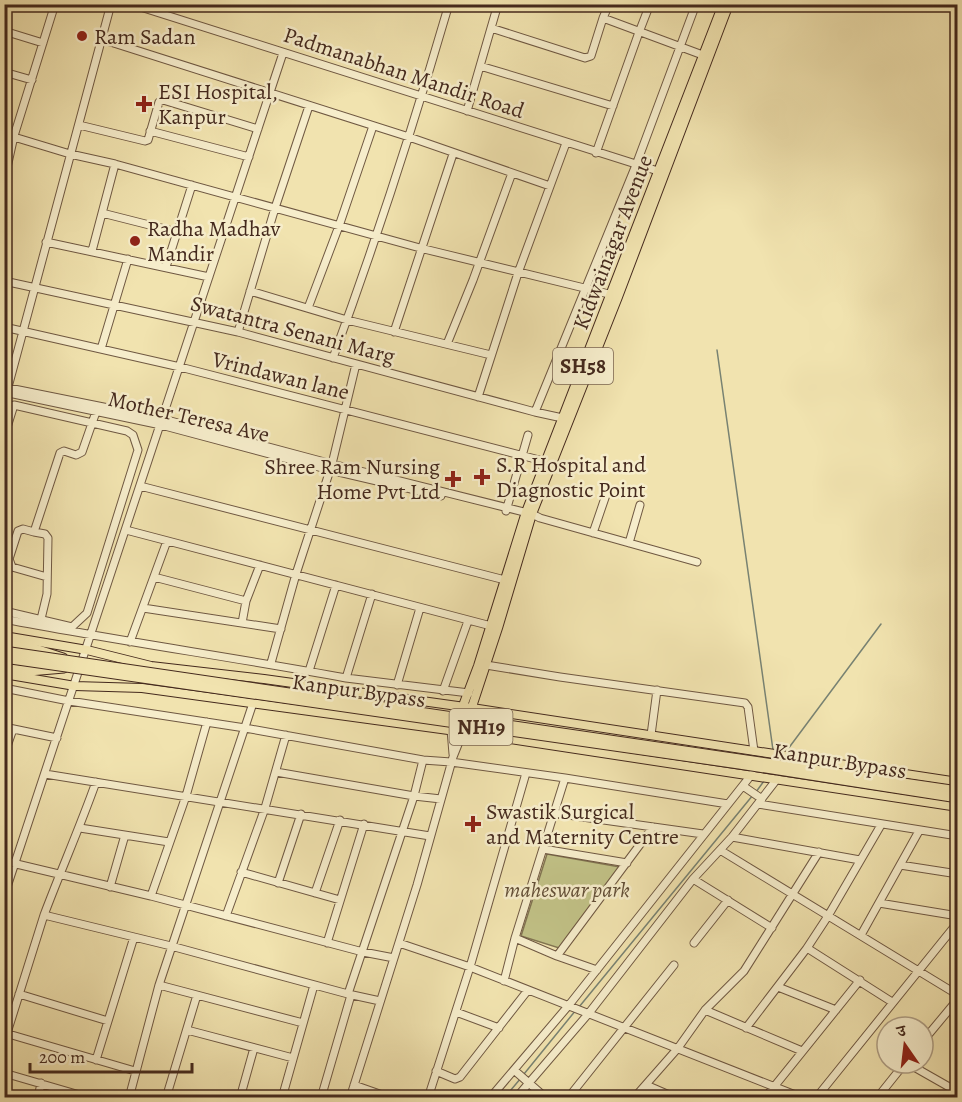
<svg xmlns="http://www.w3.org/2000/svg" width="962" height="1102" font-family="Alegreya,'Noto Serif Devanagari',serif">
  <rect width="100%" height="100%" fill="#f1e3af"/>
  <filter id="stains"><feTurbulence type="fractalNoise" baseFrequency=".00333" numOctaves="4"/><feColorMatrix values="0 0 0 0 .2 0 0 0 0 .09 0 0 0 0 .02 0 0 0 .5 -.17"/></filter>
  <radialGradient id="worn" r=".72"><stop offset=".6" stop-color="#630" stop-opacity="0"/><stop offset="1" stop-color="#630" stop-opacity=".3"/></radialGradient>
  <path fill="#c1c186" stroke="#827552" stroke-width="1.5" d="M547 854 620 867 559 948 521 936Z"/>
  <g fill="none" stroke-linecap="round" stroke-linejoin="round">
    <path stroke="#788272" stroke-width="1.5" d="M717 350 773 750
      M785 753 881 624
      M756 792 764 781
      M579 1007 753 795
      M524 1074 576 1010
      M504 1098 521 1078"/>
    <defs>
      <path id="minor" d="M131 4 661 172
        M609 4 603 18 708 57
        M491 28 498 4
        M4 31 43 43
        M101 39 409 137 550 186
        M480 66 613 106
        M4 72 32 80
        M467 111 491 28 585 58 591 56 603 18
        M79 125 145 141 148 140 159 102 163 100 258 129
        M150 131 249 157
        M4 134 70 154 115 164 420 248 613 295
        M596 153 638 35 650 4
        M4 181 14 136 55 4
        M102 213 177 232
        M46 242 209 277
        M92 251 115 164
        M166 267 192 185
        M4 281 238 332 535 412 567 419
        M250 291 347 320 491 355
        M308 308 339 226 373 126
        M4 327 180 367 547 462
        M238 332 275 208 309 106
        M394 332 453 154
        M447 344 473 280 512 173
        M101 349 128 259
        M333 358C376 241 414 124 449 4
        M4 387 163 419 332 464 532 514 540 518 697 562
        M4 392 161 425 330 470 441 496
        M478 397 518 273 566 143
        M4 402 111 4
        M535 412 636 165 696 4
        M4 437 14 405 127 431 133 435 138 450 87 613 72 627 4 611
        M140 486 505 580
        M506 511 528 435
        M126 530 495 627
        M34 532 23 529 18 531 9 559 12 567 47 577
        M593 533 607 492
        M629 543 640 505
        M154 577 246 601 260 565
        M143 608 281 629
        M4 619C118 641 232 657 346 678L372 594
        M41 619 47 594 48 538 45 534 34 532 60 453 64 451 76 455 82 452 97 409
        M242 623 246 601
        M130 642 167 541
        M271 663 296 574 332 464 356 364
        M486 665 560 677 745 703 748 707 754 751
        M309 671 336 585
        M346 678 469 693
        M397 685 420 608
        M4 688 69 701 245 728 423 760 451 762 565 778 515 938 504 981
        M443 691 468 621
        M4 727 57 738
        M451 730 453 754
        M651 735 657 690
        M4 755 13 729
        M276 772 414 796 441 799
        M45 774 430 836
        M565 778 728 804
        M743 786 762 799
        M758 804 958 836
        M554 813 703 834
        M80 828 169 842
        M732 837 860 860
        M543 849 627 863
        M720 850 958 995
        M4 861 151 896 363 952 394 958
        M900 865 958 874
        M241 872 340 900
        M693 879 772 928
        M278 883 301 814
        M110 887 125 835
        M315 893 340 820
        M4 896 283 53
        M151 896 186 796 207 722
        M879 903 958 916
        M44 915C61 870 80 827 96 782
        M226 916 265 808 286 735
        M861 935 919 831
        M515 938 557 956 653 827
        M327 943 364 824
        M399 943 470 967 803 1098
        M694 943 728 900
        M807 948 892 1002
        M557 956 597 970
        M159 985 303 1023
        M778 987 836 1010
        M19 994 108 1021
        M348 994 414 796 423 760
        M705 1010 802 1051
        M456 1012 499 1028
        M746 1028 807 948 828 916 881 825
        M187 1030 293 1058
        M5 1033 135 1071
        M7 1033 44 915 171 946 348 994 380 1001
        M923 1041 958 999
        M96 1060 134 937
        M907 1063 958 1092
        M514 1070 546 1098
        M436 1071 455 1079 460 1077 528 990
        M4 1073 90 1098
        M354 1085 391 1098
        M646 1085 676 1098
        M38 1098 41 1083
        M129 1098 159 985 253 703
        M166 1098 197 995
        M240 1098 254 1048
        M282 1098 314 985
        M321 1098 351 995
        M350 1098 417 885 453 757 463 732
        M428 1098 470 967 526 773
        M490 1098 569 1005 752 774
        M516 1098 589 1013 693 879 732 837 777 779
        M568 1098 674 965
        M634 1098 678 1048 705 1010 744 971 819 852
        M765 1098 860 980
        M816 1098 958 922
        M877 1098 905 1063"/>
      <path id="major" d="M4 636 87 650 151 666 264 679 472 708 958 782
        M4 674 75 686 142 688 463 732 958 807
        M461 711 478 666 526 512 723 4
        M466 725 498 628 532 514 618 297 729 4"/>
      <path id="highway" d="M4 644 35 649 63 658
        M4 668 29 671 64 668"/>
    </defs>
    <use href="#minor" stroke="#6f5842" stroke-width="9"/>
    <use href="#major" stroke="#44291d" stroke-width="10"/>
    <use href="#highway" stroke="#44291d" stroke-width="11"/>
    <use href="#minor" stroke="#f6edcb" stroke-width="7"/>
    <use href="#major" stroke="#f1e3af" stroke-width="8"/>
    <use href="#highway" stroke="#f1e3af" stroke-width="9"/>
    <defs>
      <path id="highway-bridge" d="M4 651 958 791
        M4 658 739 764 958 798"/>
    </defs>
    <use href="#highway-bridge" stroke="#44291d" stroke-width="11" stroke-linecap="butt"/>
    <use href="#highway-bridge" stroke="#f1e3af" stroke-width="9"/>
  </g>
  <g fill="#8f2418" stroke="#f6edcb" stroke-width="2">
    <circle cx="82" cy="36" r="6"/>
    <path d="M141 95h6v6h6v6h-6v6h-6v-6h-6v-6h6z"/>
    <circle cx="135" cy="241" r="6"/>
    <path d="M479 468h6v6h6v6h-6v6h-6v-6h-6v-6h6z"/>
    <path d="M450 470h6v6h6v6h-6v6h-6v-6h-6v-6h6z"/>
    <path d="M470 815h6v6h6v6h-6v6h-6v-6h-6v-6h6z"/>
  </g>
  <g text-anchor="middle" stroke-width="5" stroke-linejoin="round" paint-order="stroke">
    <g fill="#f6edcb" stroke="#796451" stroke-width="1.5">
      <rect x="553" y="348" width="60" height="36" rx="4.5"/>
      <rect x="449.5" y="709" width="63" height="36" rx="4.5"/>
    </g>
    <g font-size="21" font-weight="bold" fill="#44291d">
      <text x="583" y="373">SH58</text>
      <text x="481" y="734">NH19</text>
    </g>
    <g font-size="22" fill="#44291d" stroke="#f6edcb" text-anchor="start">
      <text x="94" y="44">Ram Sadan</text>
      <text x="158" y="99">ESI Hospital,<tspan x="158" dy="25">Kanpur</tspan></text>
      <text x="147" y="236">Radha Madhav<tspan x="147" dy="25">Mandir</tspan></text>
      <text x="496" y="472">S.R Hospital and<tspan x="496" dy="25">Diagnostic Point</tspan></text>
      <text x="440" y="474" text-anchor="end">Shree Ram Nursing<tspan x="440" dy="25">Home Pvt Ltd</tspan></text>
      <text x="486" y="819">Swastik Surgical<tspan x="486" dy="25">and Maternity Centre</tspan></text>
    </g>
    <g font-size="22" fill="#44291d" stroke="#f6edcb">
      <text transform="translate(404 72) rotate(18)" y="8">Padmanabhan Mandir Road</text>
      <text transform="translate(612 242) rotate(-69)" y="8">Kidwainagar Avenue</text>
      <text transform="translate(293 329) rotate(15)" y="8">Swatantra Senani Marg</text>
      <text transform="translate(281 375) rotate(14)" y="8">Vrindawan lane</text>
      <text transform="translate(189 416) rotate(13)" y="8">Mother Teresa Ave</text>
      <text transform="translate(359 690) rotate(8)" y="8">Kanpur Bypass</text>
      <text transform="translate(840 760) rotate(9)" y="8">Kanpur Bypass</text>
    </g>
    <g font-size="22" font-style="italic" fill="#634f37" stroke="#f6edcb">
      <text x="567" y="897">maheswar park</text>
    </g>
  </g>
  <rect width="962" height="1102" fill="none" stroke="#f1e3af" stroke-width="24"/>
  <rect x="6" y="6" width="950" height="1090" fill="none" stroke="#44291d" stroke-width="3"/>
  <rect x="12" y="12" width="938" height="1078" fill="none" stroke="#44291d" stroke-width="1.5"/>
  <g transform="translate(905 1045) rotate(346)"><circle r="28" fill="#f6edcb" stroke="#af9f85" stroke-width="1.5"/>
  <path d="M0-4.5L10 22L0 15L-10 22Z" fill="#8f2418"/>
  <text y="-9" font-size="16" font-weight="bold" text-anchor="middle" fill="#44291d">उ</text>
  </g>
  <path d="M30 1063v9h162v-9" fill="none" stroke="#44291d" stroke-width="3"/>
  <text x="39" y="1063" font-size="18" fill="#44291d" stroke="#f6edcb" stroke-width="4.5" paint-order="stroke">200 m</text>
  <rect width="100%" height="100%" filter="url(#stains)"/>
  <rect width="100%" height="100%" fill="url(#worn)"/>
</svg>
